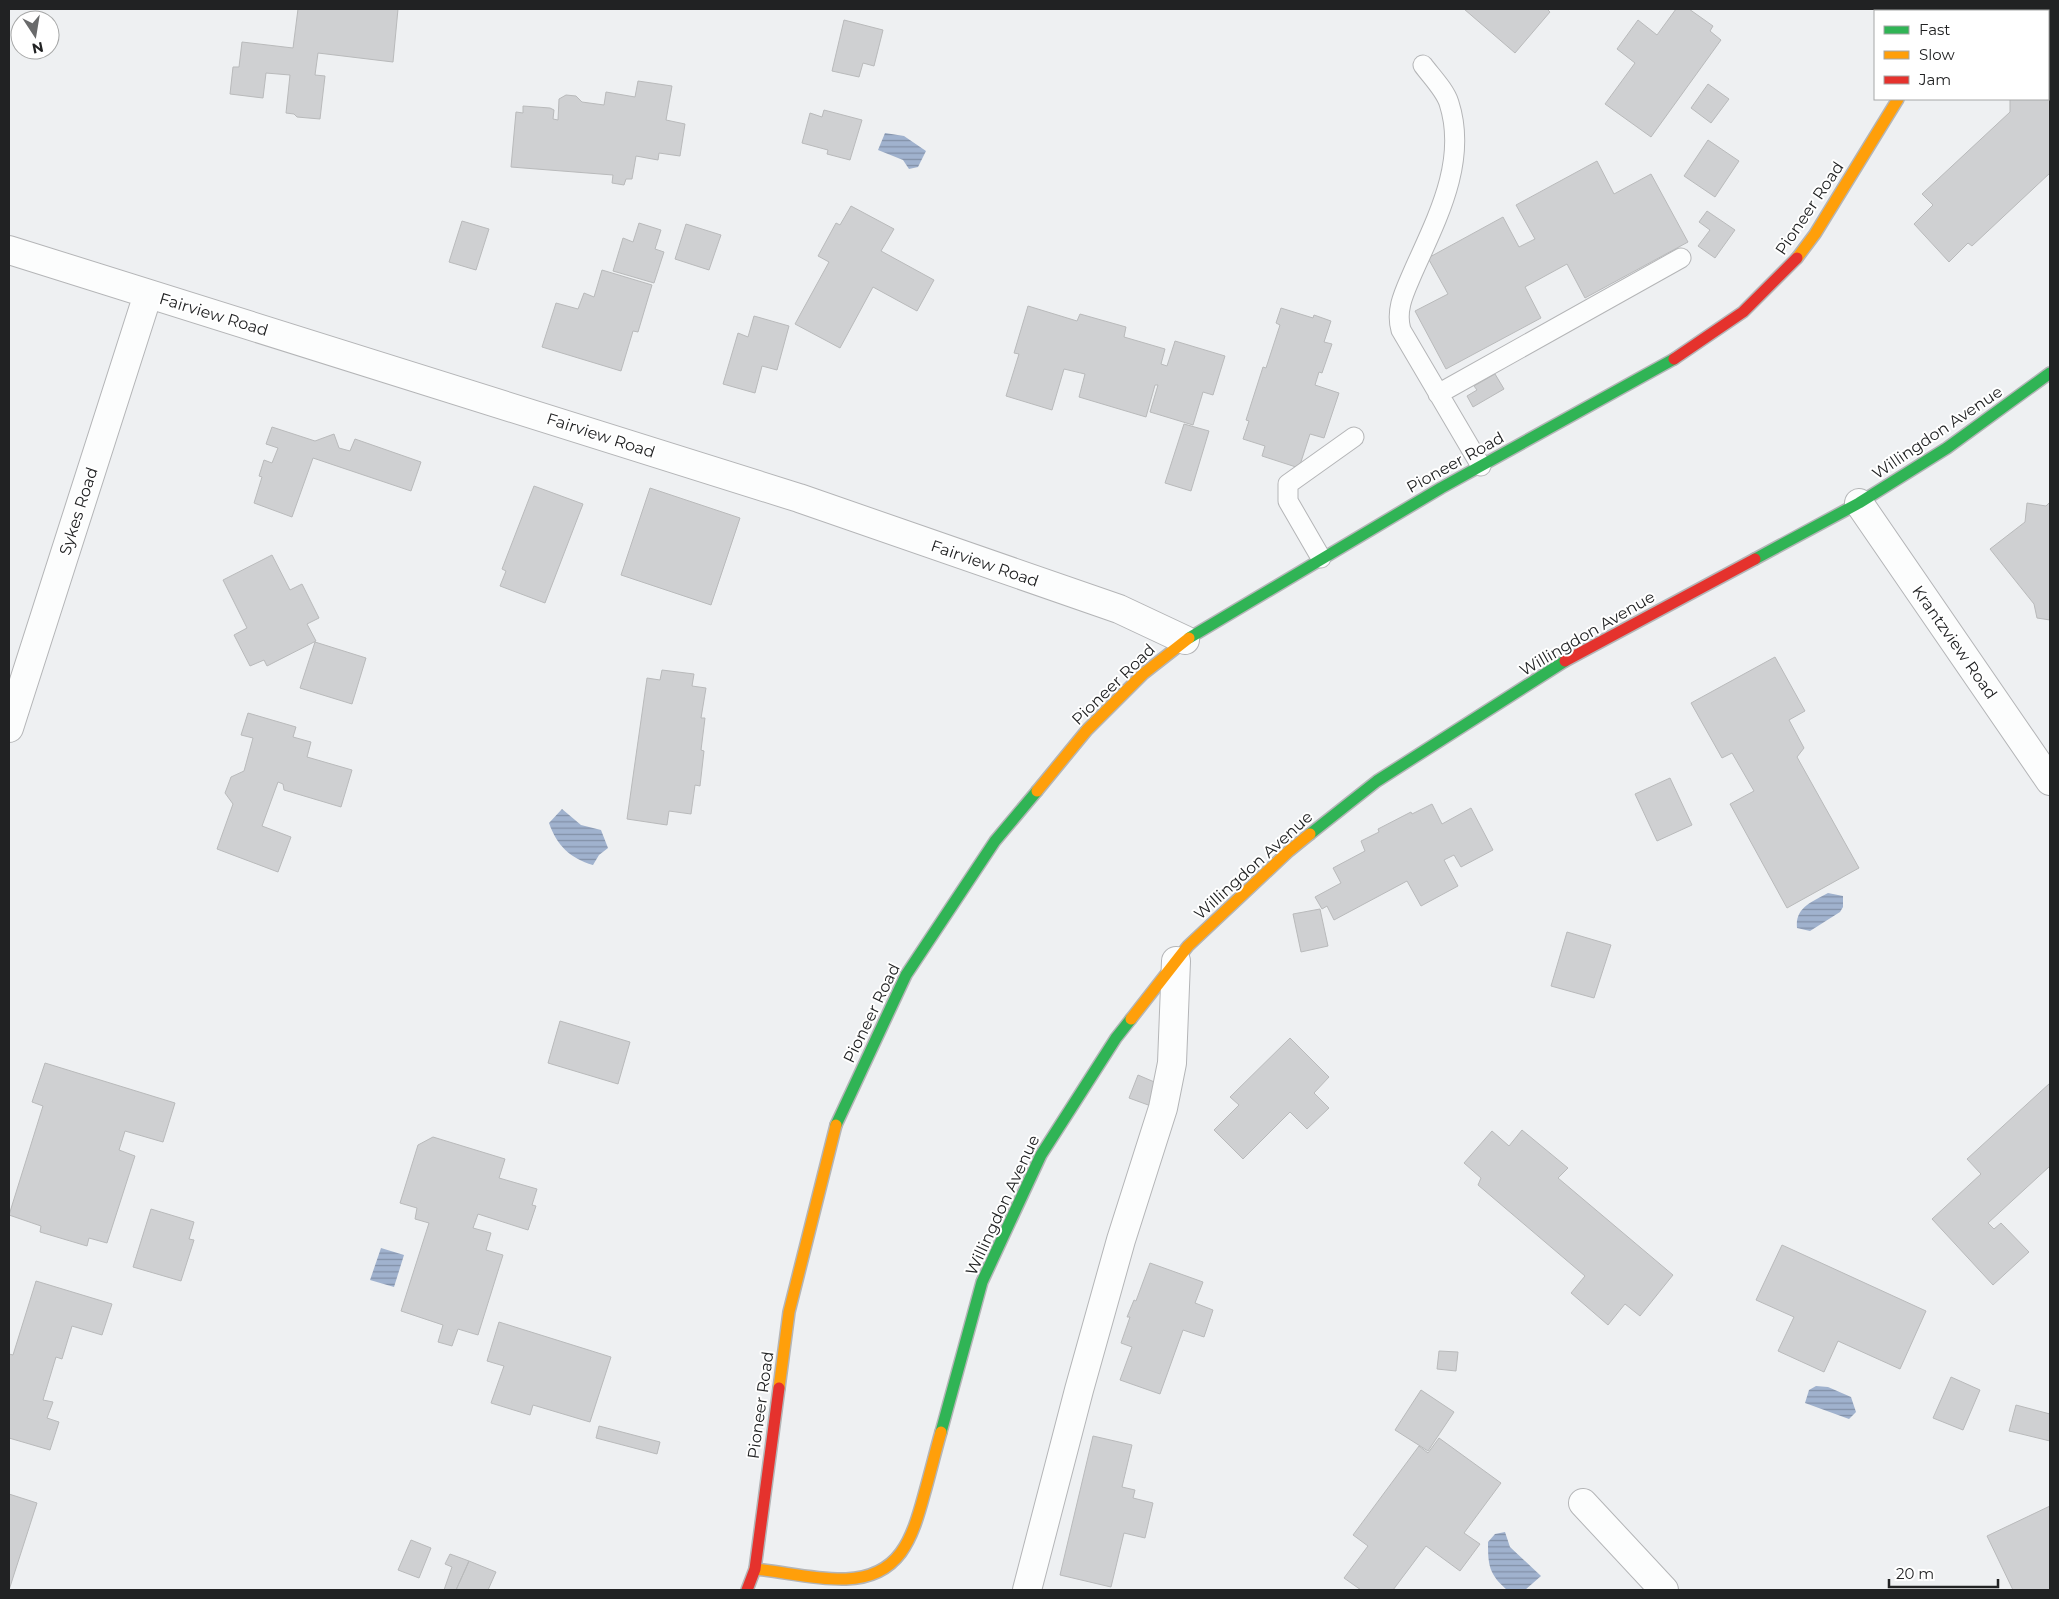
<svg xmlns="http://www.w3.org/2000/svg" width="2059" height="1599" font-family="Montserrat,sans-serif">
  <defs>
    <pattern id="water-rules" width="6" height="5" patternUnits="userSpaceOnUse" patternTransform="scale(1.25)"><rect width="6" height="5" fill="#a0b2ce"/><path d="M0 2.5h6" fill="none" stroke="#8290a7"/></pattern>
  </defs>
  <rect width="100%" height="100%" fill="#eef0f2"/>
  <path fill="url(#water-rules)" d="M885 133 904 136 926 151 918 167 909 169 903 160 878 150Z
    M562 809 581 825 601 830 608 848 599 855 593 865C570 858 557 846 549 823Z
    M1828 893 1843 896V907L1840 912 1810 931 1797 928C1795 907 1812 902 1828 893Z
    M381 1248 404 1255 394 1287 370 1280Z
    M1816 1386 1828 1387 1851 1397 1856 1412 1849 1419 1805 1403 1809 1390Z
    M1505 1532 1510 1547 1541 1576 1525 1590H1507C1489 1574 1488 1566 1488 1542L1495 1534Z"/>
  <path fill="#cfd0d2" stroke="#b9babb" d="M298 9H398L393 62 318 53 315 75 325 76 320 119 297 117 294 114 286 113 290 75 266 73 263 98 230 94 233 67H239L242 42 293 48Z
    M1464 9H1547L1550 12 1515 53Z
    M1676 9H1689L1713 26 1710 31 1721 40 1651 137 1605 104 1635 63 1617 49 1638 20 1657 35Z
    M2020 9H2050V78H2048V11H2020Z
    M844 20 883 30 874 66 863 63 859 77 832 71Z
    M2048 78H2050V173L1972 246 1968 243 1949 262 1914 224 1933 205 1922 194 2010 112V99H2048Z
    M638 81 672 86 666 120 685 124 680 156 659 153 658 160 636 156 632 179H626L624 185 612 183 613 175 511 167 516 112 523 113V106L550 108 554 110 553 119 558 120 559 99 566 95 576 96 582 102 604 105 606 92 635 97Z
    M1708 84 1729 99 1711 123 1691 108Z
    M824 110 862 120 850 160 827 154 828 150 802 143 810 113 822 117Z
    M1708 140 1739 161 1715 197 1684 176Z
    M1597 161 1614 194 1651 174 1688 242 1585 298 1567 264 1525 287 1541 318 1446 369 1415 311 1448 294 1428 258 1503 217 1519 247 1535 239 1516 205Z
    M851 206 894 229 881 251 934 280 917 311 873 287 840 348 795 324 829 262 818 256 836 223 840 225Z
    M1707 211 1735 230 1715 258 1698 246 1710 230 1699 222Z
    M462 221 489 229 476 270 449 262Z
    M639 223 661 230 655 249 664 252 654 283 613 271 623 238 633 242Z
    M686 224 721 235 709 270 675 259Z
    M602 270 652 285 638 332 633 331 621 371 542 347 556 303 578 309 584 293 594 297Z
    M1028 306 1077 321 1080 314 1126 327 1124 337 1165 349 1161 364 1167 366 1175 341 1225 356 1213 395 1203 392 1193 425 1150 412 1158 385H1155L1146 417 1079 397 1085 374 1064 369 1052 410 1006 396 1019 354 1014 353Z
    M1281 308 1313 318 1314 315 1331 321 1324 342 1332 344 1322 373 1319 372 1315 385 1339 393 1324 438 1310 434 1299 468 1262 456 1265 446 1243 439 1249 421 1246 420 1263 367 1266 368 1280 325 1276 323Z
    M754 316 789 326 777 370 762 366 755 393 723 384 738 333 748 337Z
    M1495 374 1504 389 1473 407 1467 396 1477 390 1474 386Z
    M1184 424 1209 431 1191 491 1165 483Z
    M272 427 315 441 334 434 339 448 350 451 355 439 421 462 411 491 313 458 292 517 254 503 262 477 259 476 264 460 272 463 278 448 266 444Z
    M534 486 583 504 545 603 500 586 506 571 502 569Z
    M650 488 740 518 711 605 621 575Z
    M2050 502V620L2037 618 2034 604 1990 549 2025 522 2027 503 2046 506Z
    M272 555 290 590 302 584 319 618 307 624 316 641 267 666 264 660 250 666 234 635 247 628 223 580Z
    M315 642 366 658 352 704 300 688Z
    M1775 657 1805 711 1789 720 1804 748 1797 757 1859 868 1787 908 1730 804 1754 791 1732 753 1722 758 1691 703Z
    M662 670 694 674 692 686 706 688 701 718H705L701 750 704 751 700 786 695 785 691 814 669 811 667 825 627 819 647 678 660 680Z
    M248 713 296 727 293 737 311 742 307 757 352 770 341 807 284 790 283 784 278 782 262 826 291 837 278 872 217 849 233 804 225 793 231 777 244 771 253 738 241 735Z
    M1670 778 1692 825 1657 841 1635 794Z
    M1432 804 1442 824 1471 808 1493 850 1461 867 1454 855 1444 860 1458 886 1421 906 1407 881 1334 920 1327 906 1322 909 1315 897 1341 883 1333 868 1365 851 1361 841 1379 832 1378 829 1411 812 1412 814Z
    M1320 909 1328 946 1301 952 1293 914Z
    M1567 932 1611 945 1594 998 1551 986Z
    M560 1021 630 1042 618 1084 548 1063Z
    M1290 1038 1329 1077 1314 1093 1329 1108 1307 1129 1290 1112 1243 1159 1214 1130 1239 1105 1230 1097Z
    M45 1063 175 1103 163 1142 125 1131 119 1150 135 1156 107 1243 89 1238 87 1246 40 1232 41 1226 9 1215 43 1106 32 1102Z
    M1138 1075 1159 1084 1151 1106 1129 1098Z
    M2050 1083V1166L1988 1223 1994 1229 2001 1223 2029 1252 1993 1285 1932 1219 1981 1174 1967 1159Z
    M1522 1130 1568 1168 1558 1178 1673 1275 1640 1316 1625 1304 1608 1325 1571 1293 1585 1276 1478 1185 1481 1178 1464 1163 1492 1131 1509 1146Z
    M433 1137 505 1159 499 1178 537 1189 532 1205 536 1206 528 1230 478 1214 473 1228 491 1233 486 1250 503 1255 478 1335 458 1329 452 1346 438 1342 443 1325 401 1311 429 1223 415 1219 417 1208 400 1203 418 1145Z
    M151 1209 194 1222 189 1239 194 1240 181 1281 133 1267Z
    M1782 1245 1926 1311 1900 1369 1838 1341 1824 1372 1778 1351 1794 1317 1756 1300Z
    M1150 1263 1203 1282 1195 1303 1213 1310 1204 1337 1183 1330 1160 1394 1120 1380 1132 1347 1121 1343 1130 1317H1127L1134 1300 1136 1301Z
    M36 1281 112 1304 102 1335 72 1326 62 1359 56 1357 43 1400 53 1402 47 1418 59 1422 50 1450 9 1438V1354L13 1355Z
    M499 1322 611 1357 590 1422 533 1405 530 1415 491 1403 504 1366 487 1361Z
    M1439 1351 1458 1352 1456 1371 1437 1369Z
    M1951 1377 1980 1390 1963 1430 1933 1418Z
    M1421 1390 1454 1412 1428 1451 1395 1430Z
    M2016 1405 2050 1414V1441L2009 1431Z
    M599 1426 660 1442 657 1454 596 1438Z
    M1093 1436 1132 1445 1122 1487 1135 1490 1133 1498 1153 1503 1145 1538 1124 1533 1111 1587 1060 1575Z
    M1439 1438 1501 1483 1464 1533 1480 1544 1460 1571 1426 1546 1393 1590H1361L1344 1578 1368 1546 1353 1535 1419 1446 1428 1453Z
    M9 1494 37 1503 9 1590Z
    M2050 1506V1590H2013L1987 1536Z
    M411 1540 431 1548 419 1578 398 1570Z
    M450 1554 469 1561 456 1590H444L452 1567 445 1564Z
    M469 1561 496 1572 488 1590H456Z"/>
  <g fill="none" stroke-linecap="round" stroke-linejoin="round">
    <defs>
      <path id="lane" d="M1912 9 1915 11
        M1423 65C1431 76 1445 90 1449 103 1468 162 1436 220 1413 272 1405 291 1395 309 1401 330L1481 466
        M1438 394 1681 258
        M1321 558 1288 501V484L1354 437"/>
      <path id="street" d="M9 250 799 498 1119 609 1185 640
        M1859 503 2050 781
        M9 728 148 294
        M1583 1503 1664 1590
        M1027 1590 1079 1390 1121 1240 1163 1108 1172 1063 1176 961"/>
      <path id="fast" d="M1755 559 1859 503 1947 448 2050 373
        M1189 638 1441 488 1674 359
        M1310 834 1377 781 1565 661
        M836 1125 906 975 995 841 1037 791
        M941 1432 982 1282 1041 1155 1116 1038 1131 1019"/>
      <path id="slow" d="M1951 11 1953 9
        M1797 258 1815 234 1898 99
        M1037 791 1087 730 1143 674 1189 638
        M1131 1019 1188 946 1289 851 1310 834
        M779 1388 789 1312 836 1125
        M755 1569C785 1572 816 1580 846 1579 900 1577 912 1539 924 1495 930 1474 935 1453 941 1432"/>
      <path id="jam" d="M1674 359 1743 312 1797 258
        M1565 661 1755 559
        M747 1590 755 1569 779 1388"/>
    </defs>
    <use href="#lane" stroke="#b4b5b7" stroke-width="21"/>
    <use href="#street" stroke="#b4b5b7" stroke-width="30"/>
    <use href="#fast" stroke="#b4b5b7" stroke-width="14"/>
    <use href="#slow" stroke="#b4b5b7" stroke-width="14"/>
    <use href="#jam" stroke="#b4b5b7" stroke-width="14"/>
    <use href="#lane" stroke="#fcfdfd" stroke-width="19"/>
    <use href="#street" stroke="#fcfdfd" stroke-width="28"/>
    <use href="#fast" stroke="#30b455" stroke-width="11"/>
    <use href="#slow" stroke="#ff9f0a" stroke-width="11"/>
    <use href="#jam" stroke="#e5322d" stroke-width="11"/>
  </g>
  <g text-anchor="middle" stroke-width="4" stroke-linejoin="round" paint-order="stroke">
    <g font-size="16" fill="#212223" stroke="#fff">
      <text transform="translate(1809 208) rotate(-56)" y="6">Pioneer Road</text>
      <text transform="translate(214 314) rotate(17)" y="6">Fairview Road</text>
      <text transform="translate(1937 432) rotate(-34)" y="6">Willingdon Avenue</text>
      <text transform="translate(601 435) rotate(18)" y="6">Fairview Road</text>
      <text transform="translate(1455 462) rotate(-29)" y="6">Pioneer Road</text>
      <text transform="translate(78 511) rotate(-72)" y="6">Sykes Road</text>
      <text transform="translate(985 563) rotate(19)" y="6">Fairview Road</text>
      <text transform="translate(1587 633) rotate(-30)" y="6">Willingdon Avenue</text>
      <text transform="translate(1955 642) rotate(55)" y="6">Krantzview Road</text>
      <text transform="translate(1113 684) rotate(-44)" y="6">Pioneer Road</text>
      <text transform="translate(1253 865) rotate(-42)" y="6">Willingdon Avenue</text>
      <text transform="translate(871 1013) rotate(-64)" y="6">Pioneer Road</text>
      <text transform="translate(1002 1205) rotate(-65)" y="6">Willingdon Avenue</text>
      <text transform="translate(760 1405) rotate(-82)" y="6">Pioneer Road</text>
    </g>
  </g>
  <rect width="2059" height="1599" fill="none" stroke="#212223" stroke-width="20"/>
  <rect x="1874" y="10" width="175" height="90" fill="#ffffff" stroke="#a6a7a7"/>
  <rect x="1884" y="26" width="25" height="8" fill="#30b455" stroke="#a6a7a7"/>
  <text x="1919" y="35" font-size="15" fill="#212223">Fast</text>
  <rect x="1884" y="51" width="25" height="8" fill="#ff9f0a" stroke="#a6a7a7"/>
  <text x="1919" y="60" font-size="15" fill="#212223">Slow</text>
  <rect x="1884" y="76" width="25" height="8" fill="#e5322d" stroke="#a6a7a7"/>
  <text x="1919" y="85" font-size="15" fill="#212223">Jam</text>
  <g transform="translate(35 35) rotate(168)"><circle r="24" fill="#ffffff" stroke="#a6a7a7"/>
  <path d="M0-4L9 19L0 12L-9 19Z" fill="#696a6b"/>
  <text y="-8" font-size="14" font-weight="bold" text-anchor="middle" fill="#212223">N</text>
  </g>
  <path d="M1889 1579v8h109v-8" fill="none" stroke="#212223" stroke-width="2.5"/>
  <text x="1896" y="1579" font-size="15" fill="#212223" stroke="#ffffff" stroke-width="4" paint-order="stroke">20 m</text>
</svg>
